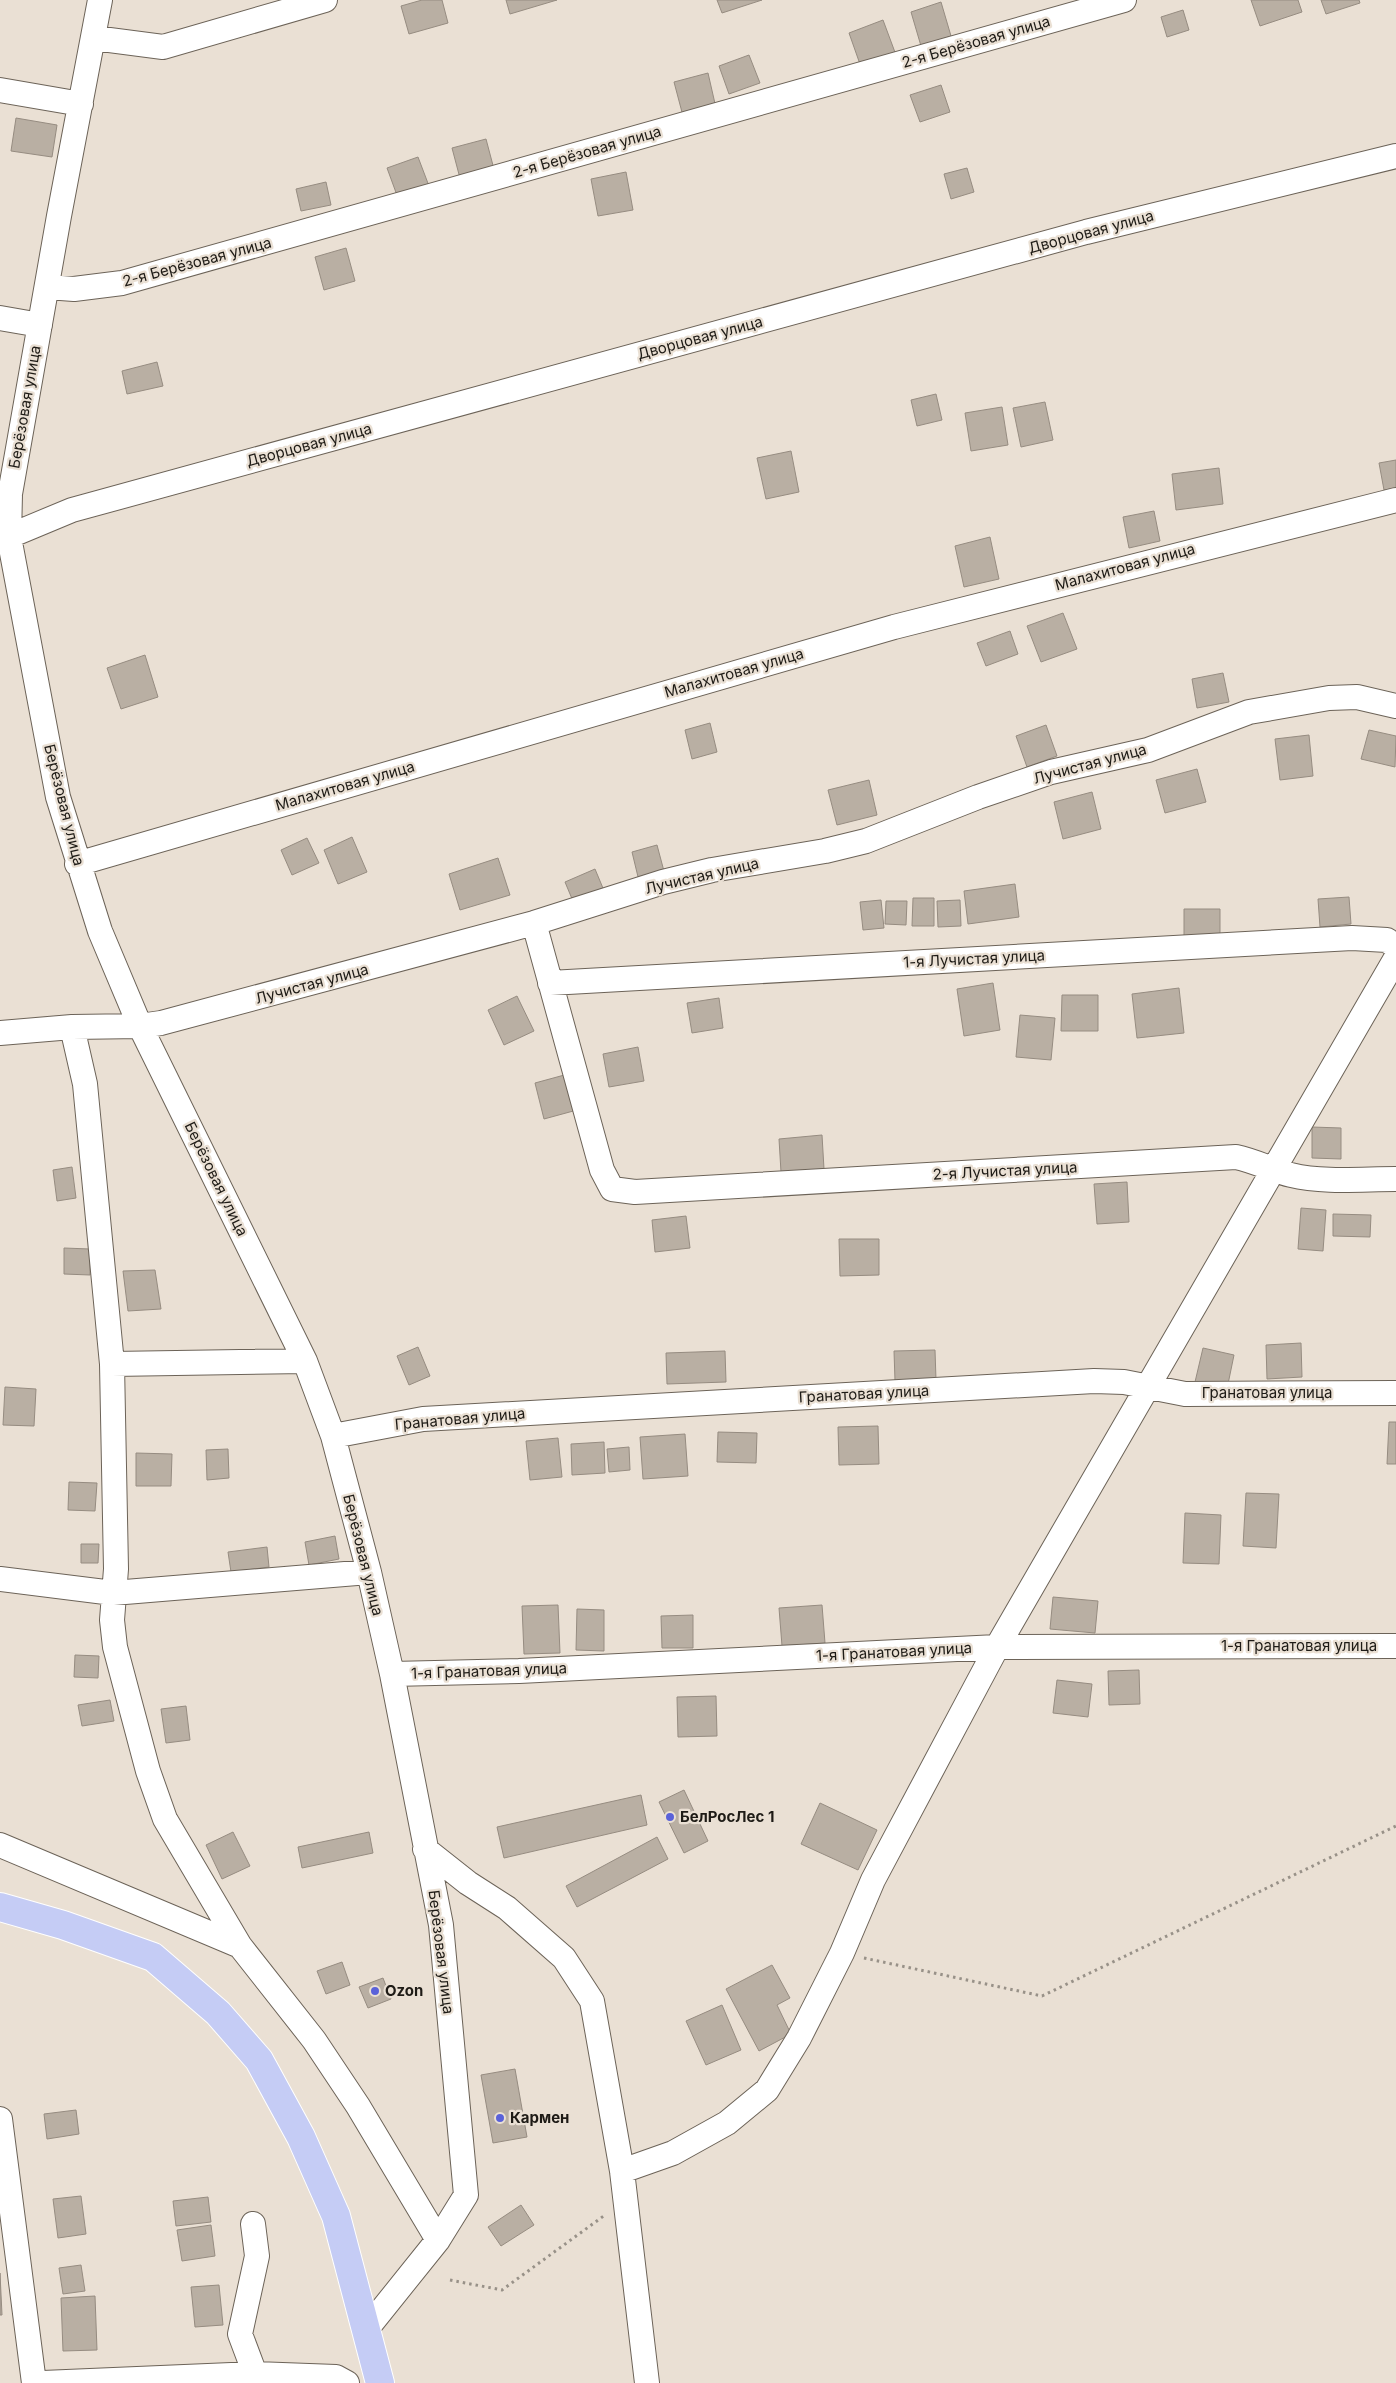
<svg xmlns="http://www.w3.org/2000/svg" width="1396" height="2383" font-family="Inter,sans-serif">
  <rect width="100%" height="100%" fill="#eae0d4"/>
  <path fill="#b9afa3" stroke="#968c81" d="M422 0H442L448 23 409 34 401 6Z
    M506 0H557L510 14Z
    M717 0H762L722 13Z
    M1251 0H1298L1302 12 1260 26Z
    M1321 0H1359L1360 3 1326 14Z
    M941 2 951 36 921 46 911 12Z
    M1183 10 1189 30 1167 37 1161 17Z
    M883 20 896 55 861 67 849 33Z
    M749 55 760 83 729 94 719 66Z
    M708 73 716 108 683 116 674 82Z
    M941 85 950 112 920 122 910 95Z
    M16 118 57 125 52 157 11 151Z
    M486 139 495 173 461 182 452 148Z
    M418 157 429 186 398 198 387 168Z
    M967 168 974 192 951 199 944 174Z
    M626 172 633 210 598 216 591 179Z
    M326 182 331 205 301 211 296 189Z
    M346 248 355 281 324 290 315 257Z
    M157 362 163 386 127 394 122 371Z
    M936 394 942 420 917 426 911 400Z
    M1045 402 1053 440 1021 447 1013 408Z
    M1002 407 1008 445 971 451 965 413Z
    M791 451 799 492 766 499 757 458Z
    M1396 460V488L1384 490 1379 463Z
    M1219 468 1223 504 1176 510 1172 474Z
    M1154 511 1160 541 1129 548 1123 517Z
    M990 537 999 579 964 587 955 546Z
    M1063 613 1077 649 1041 662 1027 626Z
    M1010 631 1018 654 986 666 977 643Z
    M145 655 158 697 121 709 107 668Z
    M1223 673 1229 702 1197 708 1192 679Z
    M710 723 717 752 692 759 685 730Z
    M1046 725 1057 756 1027 767 1016 736Z
    M1369 730 1396 736 1395 767 1361 759Z
    M1309 735 1313 776 1280 780 1275 739Z
    M1197 769 1206 802 1165 813 1156 780Z
    M869 780 877 815 837 825 828 790Z
    M1092 792 1101 829 1063 839 1054 802Z
    M352 837 367 872 338 884 324 850Z
    M307 838 319 863 292 875 281 850Z
    M657 845 665 875 639 881 632 852Z
    M498 858 510 895 460 910 449 874Z
    M595 869 605 893 575 906 565 882Z
    M1015 884 1019 917 968 924 964 891Z
    M1349 897 1351 924 1320 927 1318 899Z
    M913 898H934V926H912Z
    M881 900 884 928 863 930 860 902Z
    M960 900 961 926 938 927 937 901Z
    M886 901H907L906 925 885 924Z
    M1184 909H1220V935L1184 936Z
    M993 983 1000 1030 964 1036 957 989Z
    M1179 988 1184 1033 1137 1038 1132 994Z
    M1062 995H1098V1031H1061Z
    M517 996 534 1031 504 1045 488 1010Z
    M719 998 723 1028 692 1033 687 1003Z
    M1020 1015 1055 1018 1051 1060 1016 1057Z
    M638 1047 644 1081 609 1087 603 1054Z
    M568 1074 577 1110 544 1119 535 1083Z
    M1312 1127 1341 1128V1159L1312 1158Z
    M822 1135 824 1169 781 1172 779 1139Z
    M72 1167 76 1198 57 1201 53 1170Z
    M1127 1182 1129 1222 1097 1224 1094 1184Z
    M1301 1208 1326 1210 1323 1251 1298 1249Z
    M1333 1214 1371 1215 1370 1237 1333 1236Z
    M686 1216 690 1248 655 1252 652 1220Z
    M839 1239H879V1275L840 1276Z
    M64 1248 90 1249V1275L64 1274Z
    M155 1270 161 1309 128 1311 123 1271Z
    M1301 1343 1302 1377 1267 1379 1266 1345Z
    M418 1347 430 1376 409 1385 397 1356Z
    M1203 1348 1234 1355 1227 1389 1195 1382Z
    M935 1350 936 1380 895 1381 894 1351Z
    M725 1351 726 1382 667 1384 666 1353Z
    M5 1387 36 1389 34 1426 3 1425Z
    M1389 1422H1396V1464H1387Z
    M878 1426 879 1464 839 1465 838 1427Z
    M718 1432 757 1433 756 1463 717 1462Z
    M685 1434 688 1476 643 1479 640 1437Z
    M558 1438 562 1477 530 1480 526 1441Z
    M604 1442 605 1473 572 1475 571 1444Z
    M629 1447 630 1470 609 1472 607 1449Z
    M228 1449 229 1478 207 1480 206 1450Z
    M136 1453 172 1454 171 1486H136Z
    M69 1482 97 1483 95 1511 68 1510Z
    M1246 1493 1279 1494 1276 1548 1243 1546Z
    M1185 1513 1221 1515 1219 1564 1183 1563Z
    M335 1536 339 1559 309 1565 305 1542Z
    M81 1544H99L98 1563H81Z
    M267 1547 269 1567 231 1572 228 1552Z
    M1053 1597 1098 1601 1095 1633 1050 1629Z
    M558 1605 560 1653 524 1654 522 1606Z
    M822 1605 825 1643 782 1646 779 1608Z
    M577 1609 604 1610V1651L576 1650Z
    M693 1615V1648H662L661 1616Z
    M75 1655 99 1656 98 1678 74 1677Z
    M1139 1670 1140 1704 1109 1705 1108 1671Z
    M1057 1680 1092 1684 1088 1717 1053 1713Z
    M716 1696 717 1736 678 1737 677 1697Z
    M110 1700 114 1721 82 1726 78 1705Z
    M186 1706 190 1740 166 1743 161 1709Z
    M684 1790 708 1841 684 1853 659 1802Z
    M641 1795 647 1825 504 1858 497 1827Z
    M820 1803 877 1830 858 1870 801 1844Z
    M233 1832 250 1866 222 1879 206 1845Z
    M369 1832 373 1853 302 1868 298 1847Z
    M657 1837 668 1859 577 1907 566 1886Z
    M342 1962 350 1985 326 1994 317 1971Z
    M772 1965 790 1998 777 2005 791 2034 759 2051 726 1989Z
    M383 1978 391 1999 368 2008 359 1987Z
    M722 2005 741 2050 706 2065 686 2021Z
    M515 2069 527 2137 493 2143 481 2075Z
    M76 2110 79 2134 47 2139 44 2114Z
    M81 2196 86 2234 58 2238 53 2199Z
    M208 2197 211 2222 176 2226 173 2201Z
    M521 2205 534 2225 501 2246 488 2227Z
    M211 2225 215 2256 182 2261 177 2230Z
    M81 2265 85 2291 63 2294 59 2268Z
    M0 2273 2 2315H0Z
    M219 2285 223 2325 195 2327 191 2287Z
    M95 2296 97 2350 63 2351 61 2298Z"/>
  <g fill="none" stroke-linecap="round" stroke-linejoin="round">
    <defs>
      <path id="minor" d="M100 0 59 216 10 494 9 537 58 797 100 931 140 1026 305 1361 333 1436 369 1572 392 1674 441 1925 466 2195 438 2240 365 2331
        M94 38 163 47 325 0
        M0 90 81 104
        M47 287 74 289 122 283 1124 0
        M0 318 40 325
        M0 540 72 510 1086 232 1396 156
        M77 864 894 627 1396 500
        M534 923 602 1170 612 1189 635 1192 1236 1157C1255 1161 1272 1170 1291 1175 1324 1183 1362 1179 1396 1179
        M550 983 1352 938 1387 940 1396 947
        M72 1027 85 1084 112 1364 116 1569 112 1620 115 1647 148 1771 165 1819 240 1946 314 2040 358 2106 438 2240
        M0 1033 72 1027 140 1026 161 1023 534 923 663 882 712 870 825 851 866 841 978 797 1051 772 1148 750 1249 712 1329 698 1357 697 1396 706
        M112 1364 305 1361
        M333 1436 423 1419 1094 1381 1124 1382 1185 1394 1396 1393
        M0 1579 113 1593 369 1572
        M392 1674 519 1671 997 1647 1396 1646
        M0 1845 240 1946
        M425 1849 468 1883 507 1908 564 1958 592 2001 622 2171 647 2383
        M0 2119 34 2383
        M622 2171 673 2153 727 2123 767 2090 799 2038 842 1953 873 1880 997 1647 1396 958
        M253 2224 257 2256 240 2334 255 2374V2383
        M43 2383 255 2374 336 2377 347 2383"/>
      <path id="major" d="M0 1907 63 1925 153 1957 218 2013 259 2060 301 2137 336 2216 380 2383"/>
    </defs>
    <use href="#minor" stroke="#6c6358" stroke-width="26"/>
    <use href="#major" stroke="#fff" stroke-width="30"/>
    <path stroke="#989188" stroke-width="3" stroke-dasharray="2.5 4" stroke-linecap="butt" d="M864 1958 1042 1996 1396 1826
      M450 2280 502 2290 605 2215"/>
    <use href="#minor" stroke="#fff" stroke-width="24"/>
    <use href="#major" stroke="#c5ccf5" stroke-width="28"/>
  </g>
  <g fill="#5a62d9" stroke="#eae0d4" stroke-width="2">
    <circle cx="670" cy="1817" r="5"/>
    <circle cx="375" cy="1991" r="5"/>
    <circle cx="500" cy="2118" r="5"/>
  </g>
  <g text-anchor="middle" stroke-width="4.5" stroke-linejoin="round" paint-order="stroke">
    <g font-size="15" fill="#1e1b16" stroke="#eae0d4">
      <text transform="translate(976 42) rotate(-16)" y="5">2-я Берёзовая улица</text>
      <text transform="translate(587 152) rotate(-16)" y="5">2-я Берёзовая улица</text>
      <text transform="translate(1091 232) rotate(-15)" y="5">Дворцовая улица</text>
      <text transform="translate(197 262) rotate(-15)" y="5">2-я Берёзовая улица</text>
      <text transform="translate(700 338) rotate(-15)" y="5">Дворцовая улица</text>
      <text transform="translate(25 407) rotate(-80)" y="5">Берёзовая улица</text>
      <text transform="translate(309 445) rotate(-15)" y="5">Дворцовая улица</text>
      <text transform="translate(1125 567) rotate(-15)" y="5">Малахитовая улица</text>
      <text transform="translate(734 673) rotate(-16)" y="5">Малахитовая улица</text>
      <text transform="translate(1090 764) rotate(-15)" y="5">Лучистая улица</text>
      <text transform="translate(345 786) rotate(-16)" y="5">Малахитовая улица</text>
      <text transform="translate(64 805) rotate(76)" y="5">Берёзовая улица</text>
      <text transform="translate(702 876) rotate(-13)" y="5">Лучистая улица</text>
      <text transform="translate(974 959) rotate(-3)" y="5">1-я Лучистая улица</text>
      <text transform="translate(312 984) rotate(-15)" y="5">Лучистая улица</text>
      <text transform="translate(1005 1171) rotate(-3)" y="5">2-я Лучистая улица</text>
      <text transform="translate(216 1179) rotate(64)" y="5">Берёзовая улица</text>
      <text x="1267" y="1398">Гранатовая улица</text>
      <text transform="translate(864 1394) rotate(-3)" y="5">Гранатовая улица</text>
      <text transform="translate(460 1419) rotate(-5)" y="5">Гранатовая улица</text>
      <text transform="translate(363 1555) rotate(76)" y="5">Берёзовая улица</text>
      <text x="1299" y="1651">1-я Гранатовая улица</text>
      <text transform="translate(894 1652) rotate(-3)" y="5">1-я Гранатовая улица</text>
      <text transform="translate(489 1671) rotate(-2)" y="5">1-я Гранатовая улица</text>
      <text transform="translate(441 1952) rotate(83)" y="5">Берёзовая улица</text>
    </g>
    <g font-size="15" font-weight="bold" fill="#1e1b16" stroke="#eae0d4" text-anchor="start">
      <text x="680" y="1822">БелРосЛес 1</text>
      <text x="385" y="1996">Ozon</text>
      <text x="510" y="2123">Кармен</text>
    </g>
  </g>
</svg>
